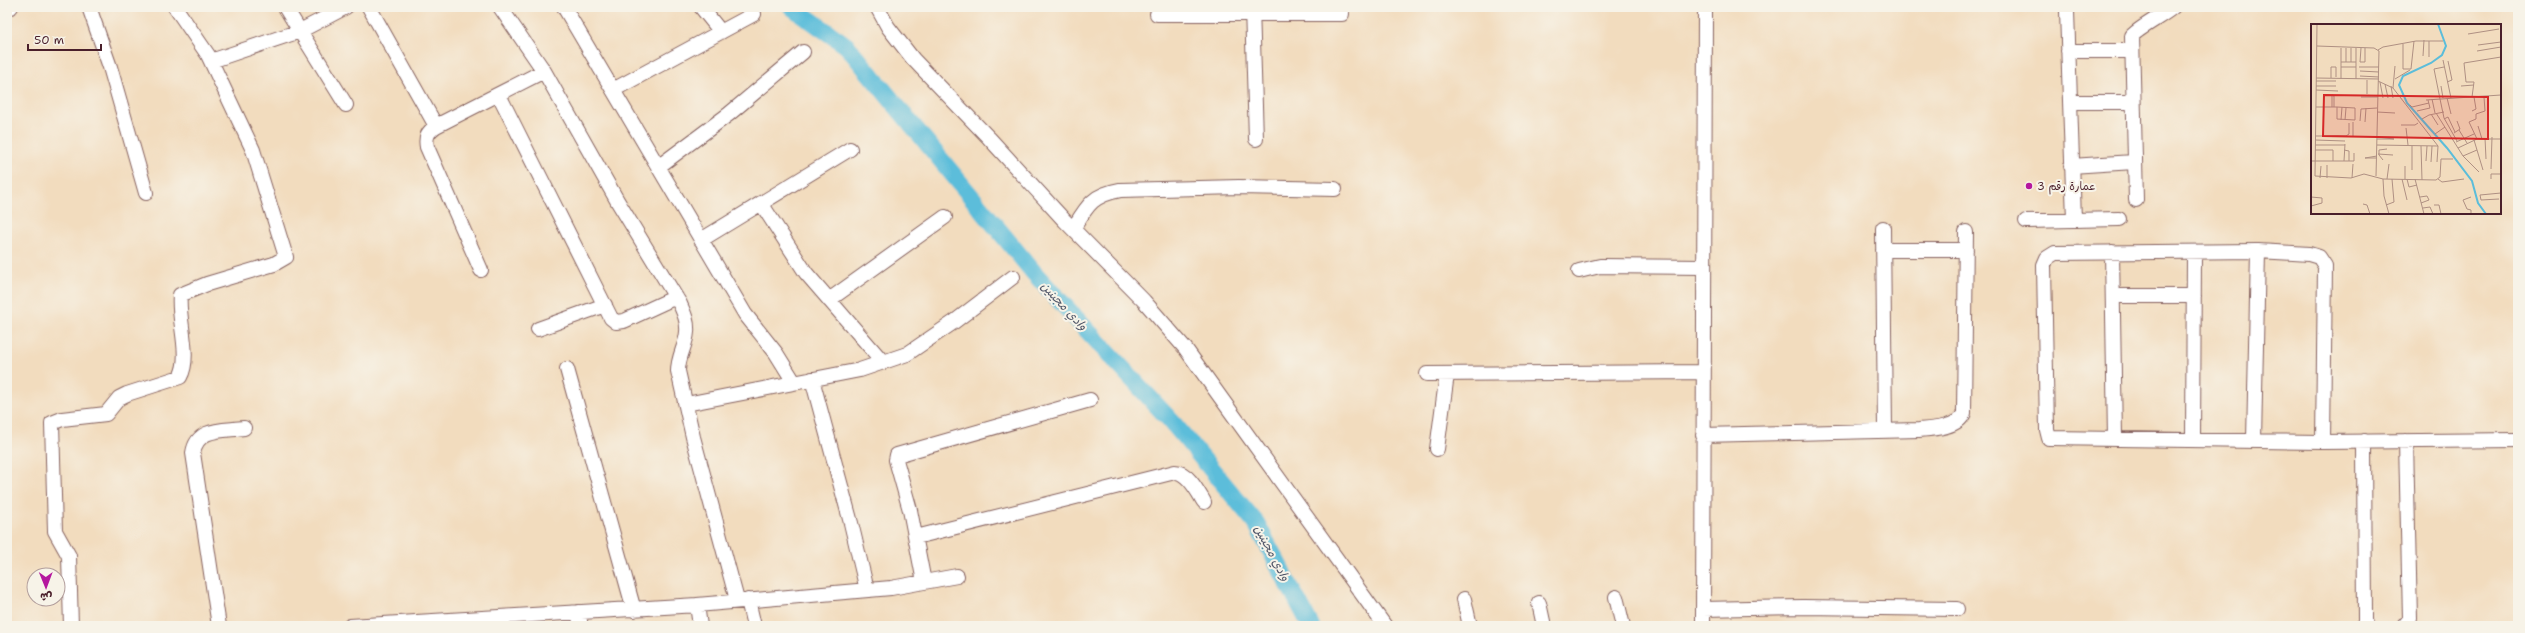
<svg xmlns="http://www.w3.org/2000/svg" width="2525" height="633" font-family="'Shantell Sans','Playpen Sans Arabic',sans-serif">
  <rect width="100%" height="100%" fill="#f7f3e8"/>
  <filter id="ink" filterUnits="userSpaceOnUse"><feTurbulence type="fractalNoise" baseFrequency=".025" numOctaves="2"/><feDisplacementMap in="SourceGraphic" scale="8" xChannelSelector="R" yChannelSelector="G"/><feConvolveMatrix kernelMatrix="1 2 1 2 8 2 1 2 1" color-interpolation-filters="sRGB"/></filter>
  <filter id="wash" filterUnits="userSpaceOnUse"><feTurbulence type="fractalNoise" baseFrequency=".012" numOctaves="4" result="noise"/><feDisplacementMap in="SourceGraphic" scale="16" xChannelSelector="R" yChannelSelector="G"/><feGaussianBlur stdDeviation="0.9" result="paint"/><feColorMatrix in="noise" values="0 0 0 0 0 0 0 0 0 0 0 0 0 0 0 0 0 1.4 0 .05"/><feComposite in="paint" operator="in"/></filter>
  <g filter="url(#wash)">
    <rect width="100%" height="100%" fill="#f2dcbe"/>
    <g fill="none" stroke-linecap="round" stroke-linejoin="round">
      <path stroke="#5bbdda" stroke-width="18" d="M792 7 847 46 1035 274 1172 422 1256 523 1311 626"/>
    </g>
  </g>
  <g filter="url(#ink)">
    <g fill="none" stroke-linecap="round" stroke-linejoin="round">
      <defs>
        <path id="minor" d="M89 7 110 67 146 193
          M285 7 346 105
          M369 7 436 126
          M500 7 544 71 618 202 680 304C684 313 688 322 687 332 686 346 678 356 678 371L693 437 737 600
          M564 7 745 314 776 353 794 382
          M701 7 721 32
          M877 7 888 27 913 59 989 138 1065 221 1144 301 1185 348 1385 626
          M1252 7 1256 139
          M7 8 11 7
          M2067 11 2074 220
          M1157 14H1342
          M2068 51H2132
          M211 61 300 31 346 7
          M613 90 754 14
          M499 95 611 318 616 322 624 321 676 297
          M2070 102H2133
          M2071 166 2134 162
          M658 167 729 114 803 52
          M2136 200 2132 36C2137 29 2164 15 2173 7
          M761 203 806 273 883 362
          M2026 221 2119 219
          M1883 228 1885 431
          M1073 229C1087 206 1092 195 1120 190L1239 187 1335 189
          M701 240 850 149
          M1883 250H1966
          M2112 252 2115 439
          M481 270 427 147C425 136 428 132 436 126L544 71
          M1579 271 1600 266 1704 267
          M2113 296H2194
          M829 300 945 217
          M538 329 605 305
          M567 369 634 610
          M1427 374 1703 372
          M812 379 851 523 867 590
          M686 404 860 370 907 354 954 322 1013 277
          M1703 435 1919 430C1932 429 1958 428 1964 413L1966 232
          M2193 440 2194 252
          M2254 440 2258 251
          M2364 441 2365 621 2367 626
          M2323 442 2325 266 2319 257 2309 254 2258 251 2055 253 2047 258 2044 265 2047 430 2049 438 2323 442 2518 440
          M1437 449 1447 374
          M916 537 1175 472C1188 472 1198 492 1204 502
          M924 582 910 510 896 460 897 455 1090 400
          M1616 597 1623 626
          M1464 599 1470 626
          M748 600 754 626
          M1539 603 1544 626
          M697 605 700 626
          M1703 609 1803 607 1957 609
          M578 612 581 626
          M71 626 69 556 55 531 52 423 62 419 106 414 119 398 127 394 180 377C192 356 177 319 180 295L207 284 274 264 286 257 253 150 208 55 175 7
          M219 626 193 453C197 427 223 431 244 428
          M350 626 697 605 891 588 957 576
          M1703 626 1705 7
          M2404 626 2410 619 2406 441"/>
      </defs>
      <use href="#minor" stroke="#85615e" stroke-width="16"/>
      <use href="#minor" stroke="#fff" stroke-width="14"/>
    </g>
  </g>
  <circle fill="#b5179e" stroke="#f7f3e8" stroke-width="1.5" cx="2029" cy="186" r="4"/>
  <g text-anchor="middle" stroke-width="4" stroke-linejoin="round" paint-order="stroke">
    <g font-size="11" fill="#4a1f2b" stroke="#f7f3e8" text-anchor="start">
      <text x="2037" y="190">عمارة رقم 3</text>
    </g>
    <g font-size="12" font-style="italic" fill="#505668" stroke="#f7f3e8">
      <text transform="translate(1064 306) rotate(47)" y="4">وادي مجينين</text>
      <text transform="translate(1272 553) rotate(62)" y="4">وادي مجينين</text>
    </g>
  </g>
  <g transform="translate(2311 24)">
    <rect width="190" height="190" fill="#f2dcbe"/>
    <path fill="none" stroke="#5bbdda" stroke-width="2" d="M127 0 135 22 131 31 120 39 92 52 88 61 96 79 136 124 161 157 167 179 175 190"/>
    <path fill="none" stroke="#af9083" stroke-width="1" d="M157 10 188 5M92 20V45H100L103 17M167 21 190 18M6 22 63 24 68 27 65 152M35 24V38M45 24V55M50 24 49 38H54V24M67 26 72 23 105 17H132M166 27 190 23M112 32 113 16M118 33V17M132 36 140 74M30 38H45M40 38V24M30 43H45M48 43H68M49 47 68 48M49 52 68 53M5 54 68 55M20 54V43H25V53M30 55V24M84 55 99 46M56 56V70M5 57H25M67 57 82 64 127 122 126 138M69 58 72 74M136 58 141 56 137 37M74 60 77 74M5 62H25M80 62 82 74M130 62 132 74M150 62 163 61M82 64 84 42M5 66 27 67M50 73H67M161 73 163 58H155L153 39 190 33M136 74 140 90M121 75 124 89M129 75 133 94 146 117M129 75 123 45 133 43M115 76 190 71M99 81 101 83 118 79M5 83H26L44 84V96L26 95V83M21 83V71L23 72V83M106 87 119 84 117 76M161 87 165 85 163 73M66 88 84 89M125 89 152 132 168 148M120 90 127 101M111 95 118 91 133 88M133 95 137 93 144 108M30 96 31 83M34 96 35 84M49 97 50 85 66 84M42 98V112M54 98 55 84M90 101H104L107 99M167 102 171 115M95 104 97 121M148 106 156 119M143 109 149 105 146 97M124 110 134 103M4 112H35L38 110V99M66 113 83 115H66M174 114 175 135M166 115 158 98 165 95V90L174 87 173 73M4 116 34 117M163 116 172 146M145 118 163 110M4 121H34M66 121 127 122M110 122 111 156M147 124 166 115H190M4 126H22V137M33 126 38 127V137M67 130 82 131M152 132 166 126M66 134H54L66 132M72 136 68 131V126L76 125M0 137H43V129M33 137 34 120M115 137 116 122M120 138 121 122M94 142V155M180 145 181 113M101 146V122M4 152 40 154 53 150 72 155 125 156 129 153 130 135H142M4 152 6 0M9 154 10 142M16 154V141M41 154 42 140M72 155 73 172 78 190M76 155 78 140M91 155 96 176M96 155 98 163 106 161M104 155 113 190M127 155 131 158 153 155M180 155V150H190M0 173 11 174V179L0 182M109 173 116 172 118 176 110 179M160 173 152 176 156 185 160 186V190M188 175 170 176 169 171 190 169M52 180 56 181 59 190M75 181 83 178 81 155M123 181H128L130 190M112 184 119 183 122 190"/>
    <path fill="#d62828" fill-opacity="0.15" stroke="#d62828" stroke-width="2" d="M13 71 177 73V115L12 112Z"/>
    <rect width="190" height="190" fill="none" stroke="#4a1f2b" stroke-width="2"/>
  </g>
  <rect width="2525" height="633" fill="none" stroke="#f7f3e8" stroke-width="24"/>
  <g transform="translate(46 587) rotate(179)"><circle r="19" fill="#f7f3e8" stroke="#b29e9c"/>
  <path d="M0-3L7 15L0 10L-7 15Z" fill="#b5179e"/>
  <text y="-6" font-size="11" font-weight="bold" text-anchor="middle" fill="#4a1f2b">ش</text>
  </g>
  <path d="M28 44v6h73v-6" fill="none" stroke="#4a1f2b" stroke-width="2"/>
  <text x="34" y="44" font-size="12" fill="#4a1f2b" stroke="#f7f3e8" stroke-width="3" paint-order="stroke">50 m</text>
</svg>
